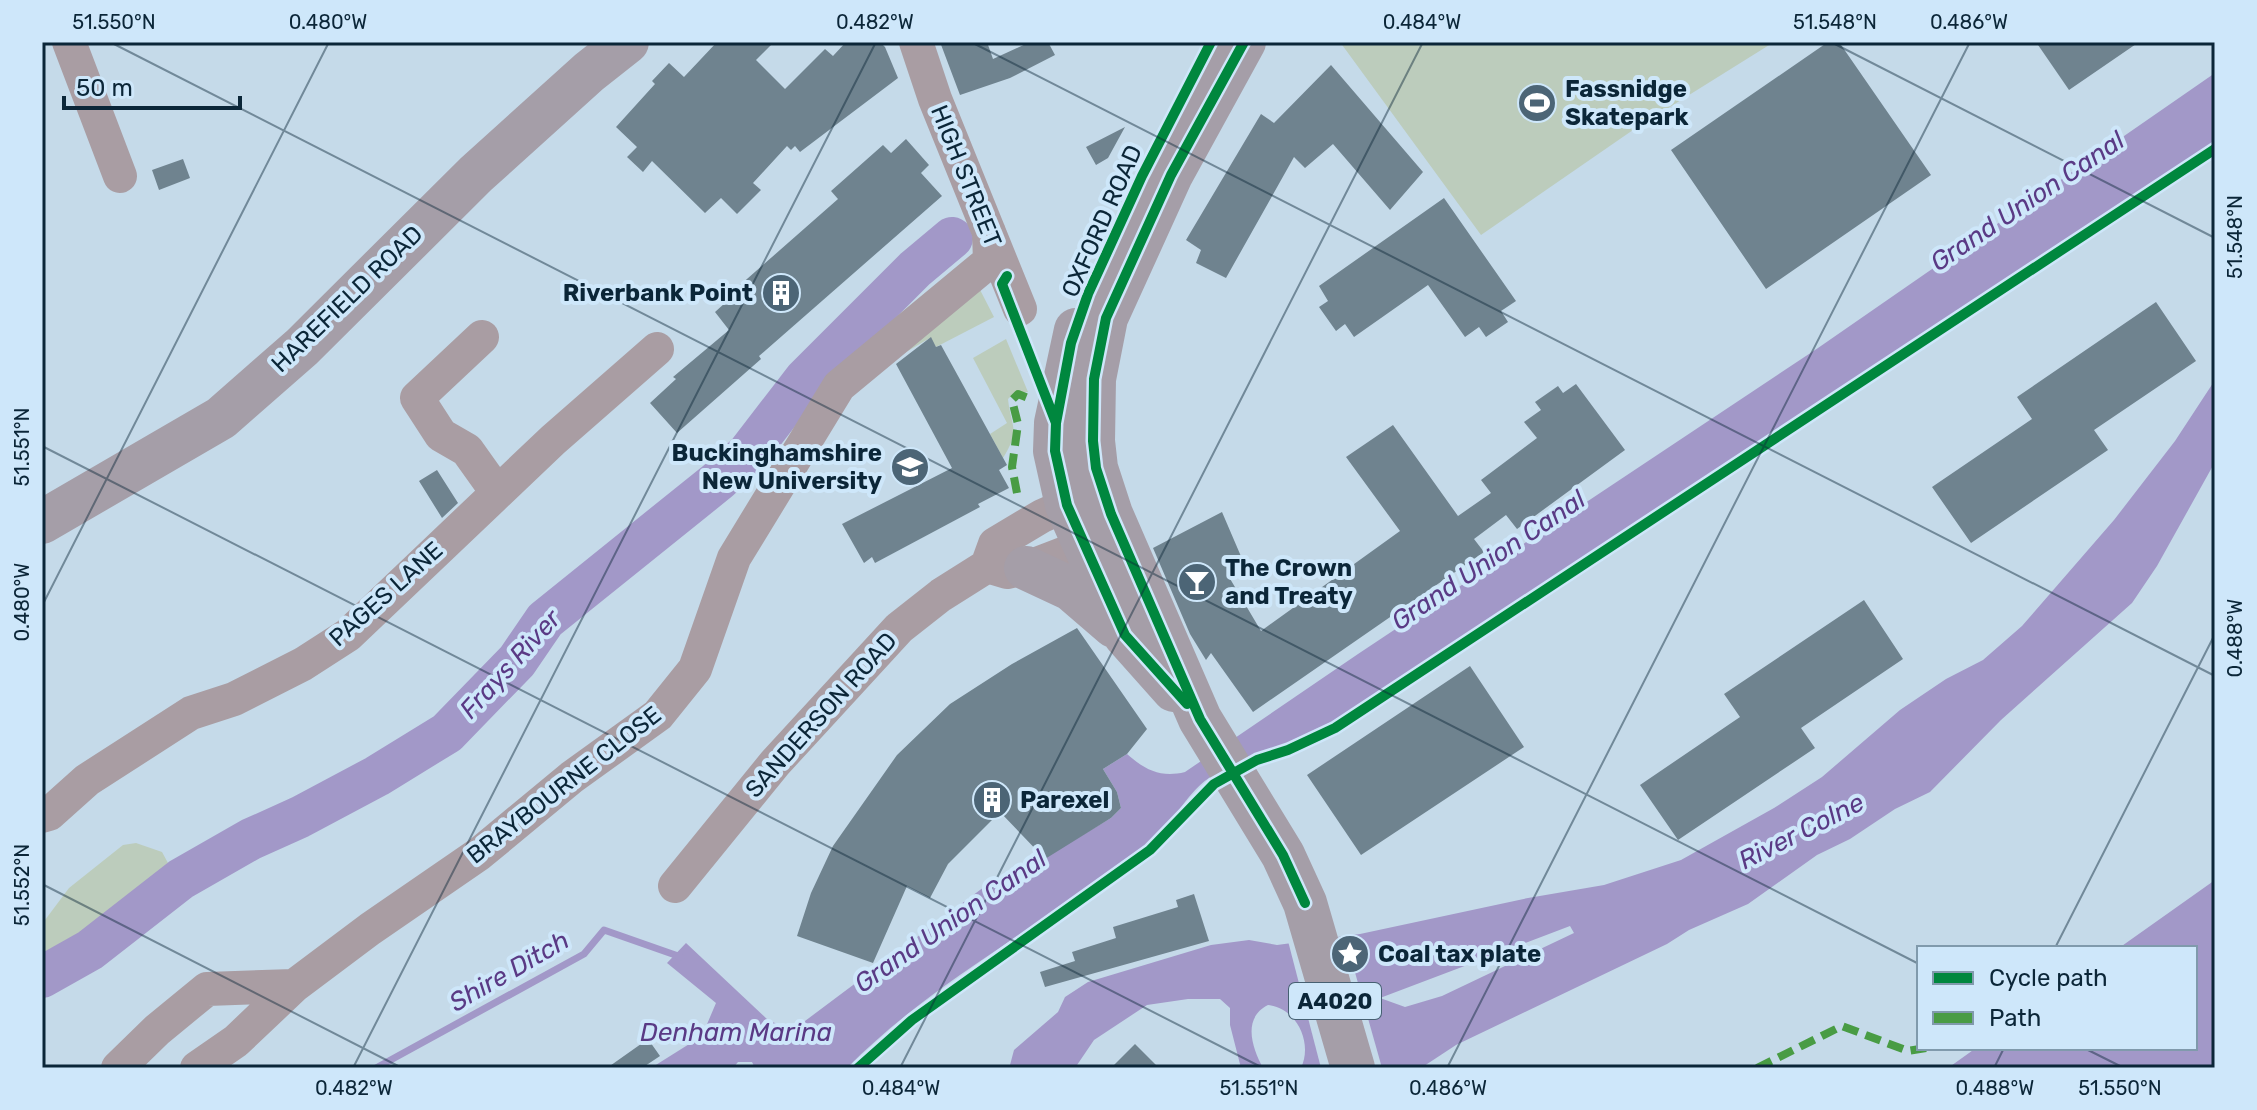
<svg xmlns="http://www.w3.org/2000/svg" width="2257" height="1110" font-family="Rubik,sans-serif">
  <rect width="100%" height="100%" fill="#c5dae9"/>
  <path fill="#bcccbc" d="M1340 42H1774L1633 130 1481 235Z
    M976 282 994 317 936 347 930 338 894 359Z
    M1006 339 1028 392 1014 393 1008 399C1011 428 1021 429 1003 458L990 434 1007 423 973 358Z
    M136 843 162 852 168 863 162 902 142 920 91 941 42 981V924L69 888 123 845Z"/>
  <path fill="#a298c8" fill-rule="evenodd" d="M2215 73V143C1943 316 1678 499 1408 675 1378 694 1348 716 1316 733 1281 751 1242 756 1209 778 1184 795 1172 827 1148 846 1049 922 935 979 847 1068H755L752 1062H738L733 1068H651L702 1036 716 1003 667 963 686 943 768 1020 782 1026 801 1024 996 878 1019 873 1111 818 1121 808 1117 792 1103 769 1127 754C1145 770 1161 778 1185 772L1358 654 1818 348Z
    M944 229 959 247 923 277 906 260Z
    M2215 380V462L2157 566 2132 603 2001 720 1930 792 1895 809 1850 839 1817 855 1748 904 1689 930 1667 944 1456 1045 1421 1068H1301C1313 1043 1297 1008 1268 1005 1242 1018 1252 1048 1263 1068H1241L1230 1025V1008L1220 999H1188L1147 1005 1094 1040 1075 1068H1006L1010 1065 1014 1050 1058 1012 1065 997 1088 982 1211 945 1249 940 1277 945 1360 934 1528 898 1604 885 1681 860 1774 808 1822 777 1900 710 1946 679 1983 660 2022 626 2114 520 2175 441ZM1570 926 1574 933 1442 996 1405 1007 1380 998Z
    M2215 880V1068H1948L1976 1048H2195V948H2119Z"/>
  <path fill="#c5dae9" d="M1345 937 1382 1068H1321L1288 941Z"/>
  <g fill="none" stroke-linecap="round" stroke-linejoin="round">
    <path stroke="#a298c8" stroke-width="7" d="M376 1068 584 954 604 930 681 957"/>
    <path stroke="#a298c8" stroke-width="42" d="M42 977 90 950 181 879 251 839 300 817 377 776 447 733 517 661 545 620 719 480 748 453 805 379 915 269 952 238"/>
  </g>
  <path fill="#6f838f" d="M717 42H774L756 60 785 89 825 49 833 56 846 42H880L885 47 898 78 800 152 795 146 791 150 787 146 753 183 761 190 737 214 721 198 705 213 652 161 643 172 627 157 637 147 616 127 655 84 652 81 669 63 684 77Z
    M940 42H987L993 59 1030 42H1048L1055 55 1010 78 960 95Z
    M1828 42H1839L1931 175 1766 289 1671 150Z
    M2036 42H2139L2069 90Z
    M1331 65 1423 172 1390 210 1333 144 1305 168 1294 157 1226 278 1196 263 1201 250 1186 240 1261 114 1274 123Z
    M1125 127 1108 158 1096 165 1086 147Z
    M906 139 929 165 921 173 942 196 759 356 761 359 677 433 650 403 676 379 673 377 729 330 715 312 725 303 722 301 838 199 831 191 883 145 891 153Z
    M183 159 190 178 159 190 152 170Z
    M1444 198 1516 301 1501 311 1508 322 1486 337 1479 327 1465 337 1428 285 1354 337 1345 324 1336 331 1319 307 1328 301 1319 286Z
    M2156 302 2196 361 2094 430 2108 450 1971 543 1932 487 2032 419 2017 397Z
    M931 337 936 347 941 345 1007 465 999 470 1009 488 978 504 980 507 875 563 872 557 864 563 842 524 952 468 896 364Z
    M1576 384 1625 450 1517 529 1506 515 1474 539 1484 552 1253 712 1211 653 1206 660 1190 634 1153 548 1222 512 1246 568 1229 577 1261 631 1400 531 1346 457 1393 425 1458 516 1491 493 1481 480 1537 438 1524 422 1541 410 1535 402 1558 386 1563 393Z
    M437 470 458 503 442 518 419 481Z
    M1864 600 1903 659 1801 728 1815 748 1678 840 1640 785 1740 717 1724 694Z
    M1077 628 1147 729 1127 754 1103 769 1117 792 1121 808 1111 818 1045 859 1000 812 948 864 930 898 907 886 873 963 797 936 811 893 833 846 897 755 950 704 1012 664Z
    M1470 666 1524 747 1361 855 1307 775Z
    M1194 894 1209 941 1045 987 1040 972 1075 961 1072 952 1116 938 1113 927 1178 907 1176 900Z
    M648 1039 660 1056 642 1068H607Z
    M1135 1044 1159 1068H1111Z"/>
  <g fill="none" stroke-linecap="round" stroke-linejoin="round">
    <path stroke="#a99da3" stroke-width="34" d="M69 42 120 176
      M916 42 935 99 1020 309
      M482 337 417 398 441 435 467 450 497 492
      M1067 505 1111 514 1086 545 1026 568 1007 572 987 566 995 544 1042 516Z
      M42 816 49 814 87 780 191 713 234 699 303 664 348 635 553 440 657 349
      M675 886 775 763 899 628 941 595 987 566
      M118 1068 157 1030 207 989 294 986
      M197 1068 236 1041 294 986 370 929 479 854 572 777 658 715 695 669 734 558 839 386 990 261 989 232"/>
    <path stroke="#a59ea8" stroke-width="44" d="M1244 42 1171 175 1106 318 1094 379 1093 441 1096 468 1111 514 1200 719 1283 855 1305 903 1353 1068
      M1076 330 1056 423 1055 451 1067 505 1125 635 1174 690
      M42 522 221 418 302 347 476 174 589 72 627 42
      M1026 568 1071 589 1114 626"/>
    <path stroke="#499c44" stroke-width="8" stroke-dasharray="16 8" stroke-linecap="butt" d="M1017 493 1012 467 1018 424 1012 400 1018 394 1033 400
      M1757 1068 1842 1026 1908 1051 1926 1048"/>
    <defs>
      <path id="cycleway" d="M1244 42 1171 175 1106 318 1094 379 1093 441 1096 468 1111 514 1200 719 1283 855 1305 903
        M1007 276 1002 284 1056 423
        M1187 704 1125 635 1067 505 1055 451 1056 423 1071 343 1088 294 1142 176 1211 42
        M858 1068 912 1020 1150 850 1214 784 1257 760 1288 750 1335 728 2215 149"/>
    </defs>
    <use href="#cycleway" stroke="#cee7fa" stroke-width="15"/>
    <use href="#cycleway" stroke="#00873e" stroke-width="10"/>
  </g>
  <path fill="none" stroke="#0b2638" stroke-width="2" stroke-opacity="0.45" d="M110 42 1919 964M971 42 2215 676M1831 42 2215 238M42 446 1263 1068M42 606 329 42M42 884 402 1068M2055 948 2215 634M2084 1048 2124 1068M353 1068 876 42M900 1068 1423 42M1447 1068 1970 42M1994 1068 2004 1048"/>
  <defs>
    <symbol id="stadium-disc" viewBox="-11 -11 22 22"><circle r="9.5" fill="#4c6576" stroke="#cee7fa"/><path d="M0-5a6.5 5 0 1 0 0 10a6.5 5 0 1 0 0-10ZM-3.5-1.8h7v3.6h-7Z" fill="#fff"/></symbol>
    <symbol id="building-disc" viewBox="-11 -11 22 22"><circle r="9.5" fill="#4c6576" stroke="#cee7fa"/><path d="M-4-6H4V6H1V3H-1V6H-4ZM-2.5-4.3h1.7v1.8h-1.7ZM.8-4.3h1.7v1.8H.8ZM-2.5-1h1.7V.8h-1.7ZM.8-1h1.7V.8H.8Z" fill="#fff"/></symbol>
    <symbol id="university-disc" viewBox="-11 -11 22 22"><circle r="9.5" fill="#4c6576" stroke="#cee7fa"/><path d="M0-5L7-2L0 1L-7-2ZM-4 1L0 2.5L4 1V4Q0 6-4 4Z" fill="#fff"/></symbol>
    <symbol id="bar-disc" viewBox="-11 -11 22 22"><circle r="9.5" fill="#4c6576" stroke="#cee7fa"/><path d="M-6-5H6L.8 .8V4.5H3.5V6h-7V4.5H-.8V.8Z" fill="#fff"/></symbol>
    <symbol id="sight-disc" viewBox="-11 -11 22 22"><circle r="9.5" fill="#4c6576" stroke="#cee7fa"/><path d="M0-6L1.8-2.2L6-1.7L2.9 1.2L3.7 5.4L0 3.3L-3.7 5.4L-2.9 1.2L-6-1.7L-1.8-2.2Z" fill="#fff"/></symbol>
  </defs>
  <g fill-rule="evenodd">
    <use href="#stadium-disc" x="1515" y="81" width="44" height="44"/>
    <use href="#building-disc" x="759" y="271" width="44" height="44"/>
    <use href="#university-disc" x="888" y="445" width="44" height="44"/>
    <use href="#bar-disc" x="1175" y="560" width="44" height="44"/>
    <use href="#building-disc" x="970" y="778" width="44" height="44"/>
    <use href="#sight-disc" x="1328" y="932" width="44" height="44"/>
  </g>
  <g text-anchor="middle" stroke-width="8" stroke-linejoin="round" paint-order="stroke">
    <rect fill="#cee7fa" stroke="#466072" stroke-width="2" x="1289" y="983" width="92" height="36" rx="6"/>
    <g font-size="22" font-weight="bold" fill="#0b2638">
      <text x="1335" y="1009">A4020</text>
    </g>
    <g font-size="24" font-weight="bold" fill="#0b2638" stroke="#cee7fa" text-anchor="start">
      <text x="1565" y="97">Fassnidge<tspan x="1565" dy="28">Skatepark</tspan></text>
      <text x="753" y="301" text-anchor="end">Riverbank Point</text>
      <text x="882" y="461" text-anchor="end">Buckinghamshire<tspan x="882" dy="28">New University</tspan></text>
      <text x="1225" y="576">The Crown<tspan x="1225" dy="28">and Treaty</tspan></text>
      <text x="1020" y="808">Parexel</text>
      <text x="1378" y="962">Coal tax plate</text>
    </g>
    <g font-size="24" fill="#0b2638" stroke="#cee7fa">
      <text transform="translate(966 176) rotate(68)" y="8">HIGH STREET</text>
      <text transform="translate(1102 221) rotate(-66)" y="8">OXFORD ROAD</text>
      <text transform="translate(347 299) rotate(-44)" y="8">HAREFIELD ROAD</text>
      <text transform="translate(386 594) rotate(-42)" y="8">PAGES LANE</text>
      <text transform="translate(821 715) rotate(-48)" y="8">SANDERSON ROAD</text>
      <text transform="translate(564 785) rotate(-38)" y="8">BRAYBOURNE CLOSE</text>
    </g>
    <g font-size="26" font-style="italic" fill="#5a3a85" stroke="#cee7fa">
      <text transform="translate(2027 201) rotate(-34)" y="9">Grand Union Canal</text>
      <text transform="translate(1488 560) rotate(-34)" y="9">Grand Union Canal</text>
      <text transform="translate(510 664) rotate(-48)" y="9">Frays River</text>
      <text transform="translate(1801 831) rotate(-27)" y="9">River Colne</text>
      <text transform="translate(950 921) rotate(-35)" y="9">Grand Union Canal</text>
      <text transform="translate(509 971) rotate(-30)" y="9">Shire Ditch</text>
      <text x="736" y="1041">Denham Marina</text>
    </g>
  </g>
  <rect width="2257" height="1110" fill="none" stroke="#cee7fa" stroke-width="88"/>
  <rect x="1917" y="946" width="280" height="104" fill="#cee7fa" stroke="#809aac" stroke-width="2"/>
  <rect x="1933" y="972" width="40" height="12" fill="#00873e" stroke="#809aac" stroke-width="2"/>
  <text x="1989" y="986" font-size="24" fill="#0b2638">Cycle path</text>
  <rect x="1933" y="1012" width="40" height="12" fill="#499c44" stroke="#809aac" stroke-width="2"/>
  <text x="1989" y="1026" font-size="24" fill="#0b2638">Path</text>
  <path d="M64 96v12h176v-12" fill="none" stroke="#0b2638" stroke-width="4"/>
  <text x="76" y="96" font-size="24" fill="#0b2638" stroke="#cee7fa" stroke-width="6" paint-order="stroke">50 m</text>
  <rect x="44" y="44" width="2169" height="1022" fill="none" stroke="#0b2638" stroke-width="3"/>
  <g font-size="20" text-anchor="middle" fill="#0b2638">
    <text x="114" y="29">51.550°N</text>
    <text x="328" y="29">0.480°W</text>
    <text x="875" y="29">0.482°W</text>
    <text x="1422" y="29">0.484°W</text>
    <text x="1835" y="29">51.548°N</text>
    <text x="1969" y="29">0.486°W</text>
    <text transform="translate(2235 237) rotate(-90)" y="7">51.548°N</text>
    <text transform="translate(22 447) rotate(-90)" y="7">51.551°N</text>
    <text transform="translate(22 602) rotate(-90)" y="7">0.480°W</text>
    <text transform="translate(2235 638) rotate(-90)" y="7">0.488°W</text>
    <text transform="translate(22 885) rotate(-90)" y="7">51.552°N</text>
    <text x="354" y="1095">0.482°W</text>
    <text x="901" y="1095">0.484°W</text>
    <text x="1259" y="1095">51.551°N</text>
    <text x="1448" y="1095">0.486°W</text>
    <text x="1995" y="1095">0.488°W</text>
    <text x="2120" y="1095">51.550°N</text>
  </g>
</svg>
